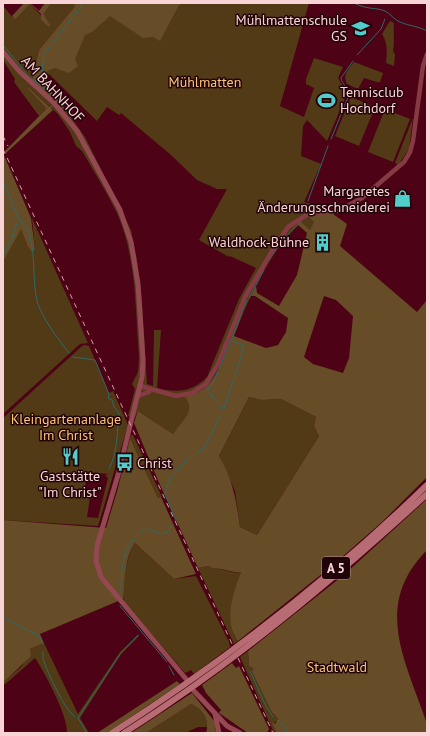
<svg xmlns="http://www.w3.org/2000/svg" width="430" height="736" font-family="'PT Sans',sans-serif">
  <rect width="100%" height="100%" fill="#4d0215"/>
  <path fill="#523a17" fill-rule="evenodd" d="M51 3H309L280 106 304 117 314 88 306 84V79L314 58 343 67 338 78 347 93 327 141 307 120 303 126 301 156 321 164 304 202 327 209V213L309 217 315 222 310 230 300 222 297 224 298 226C277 241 254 289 243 313H241C233 331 221 372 207 386 201 392 194 394 186 397 197 414 182 420 173 434L138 411 135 418 128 416 135 389 132 384 138 372 139 357C135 308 137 254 115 209 105 189 93 170 82 151L76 146 70 132 58 114 28 87 27 88 45 107 46 109 39 116 14 82 15 79 3 60V6L15 20 30 4 50 25 44 14ZM75 6 41 79 44 84 49 74 97 121 107 107 119 115 121 113 171 155 197 180 217 189H227L199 240 229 257 230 256 256 268 239 299 207 377C192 392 177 393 157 388L161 330H154L153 386 147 384 142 301 137 260 131 230 85 137 64 107 62 109 32 80 39 50Z
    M390 21 394 23C393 32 395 42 393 50L395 55 394 66 386 63C387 53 388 43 382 34Z
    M354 62 383 73 380 82H377L364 78 358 89 347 84C342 75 349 68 354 62Z
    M351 97 375 107 359 146 335 136Z
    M385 109 410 119 393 162 368 152Z
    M413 118 409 149 398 165 395 163Z
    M32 218 88 343 80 344 3 414V262L21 228 27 245 35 249Z
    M85 345 89 346 109 393 113 391 128 425 98 526 3 520V418L82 346ZM87 472 109 474 105 475 108 478 98 518 87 517 90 497 84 495Z
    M249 397 262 400 281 399 316 417 314 426 319 436 257 535 240 527 235 491 219 456Z
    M131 435H133L162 497 158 498 130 438Z
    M135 543 174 579 196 576 229 642 230 647 194 674 191 670 185 673 124 602C120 587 127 555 135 543Z
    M209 566 212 568C223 568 231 574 241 572 234 592 224 622 238 641L234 644 198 568Z
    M138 635 139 636 121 654 80 718 89 733H67C68 716 45 673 35 658L3 686V683L22 666 30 649 44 643 78 714 120 652Z
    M248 651 249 665 253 668 252 672 271 711 278 719 274 724 271 722 277 733H274L240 657Z
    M191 704C201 708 206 716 208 727H198L185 733H146Z"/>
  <path fill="#664c27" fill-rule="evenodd" d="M24 3H30L39 11 45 3H51L44 14 50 25 49 27 41 20V14L30 4 15 20 12 16Z
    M73 3H184L179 5 160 41 153 37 143 38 110 16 92 32 85 35 75 59 78 66 69 73 55 68 47 71C44 86 55 96 64 107L61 110 32 80 39 50 75 6Z
    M28 87 53 110 6 153 5 151 46 109 45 107 27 88Z
    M3 153 31 218 35 249 32 252 27 245 21 229 3 262Z
    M327 213 333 214 347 224 340 246 417 312 427 300V477L382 522 333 565 238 641C223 621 233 593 241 572 231 573 223 568 212 568L209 566 198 568 160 485 134 423 138 411 173 434C181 421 197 412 185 397 194 394 201 392 207 386 221 373 233 331 241 313H243L234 336 266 348 278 345 286 332 288 318 255 296H251L256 286 257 293 279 306 297 275 307 233 297 224 300 221 310 230 314 222 309 217ZM324 296 336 300 353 316 349 358 343 373 313 364 304 357ZM249 397 262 400 281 399 316 417 314 426 319 436 257 535 240 527C236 499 233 480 219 456Z
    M130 438 158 498 161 497 196 574 174 579 135 543C124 559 125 580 123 599L40 634 44 643 30 649 31 656 3 683V520L106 528 118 488Z
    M427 499V550C372 606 406 661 427 724V733H277L271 722 275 724 278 719 271 711 252 672 253 668 249 666 248 651 345 574Z
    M232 663 236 668 239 666 269 729 267 733H248L219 713 221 710 206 693 202 685Z
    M177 681 180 684 107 733H97Z
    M192 693 215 722 216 733H206C210 721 203 709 191 704L146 733H131Z"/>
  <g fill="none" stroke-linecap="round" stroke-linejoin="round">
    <path stroke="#2c6a6a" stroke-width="1" d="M354 3C367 10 375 7 385 11 390 13 394 20 400 22 409 26 418 26 427 31
      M3 45 28 76 44 88
      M357 55 381 29 385 19
      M55 102V98L44 88 41 81 44 54 84 3
      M331 139 349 95C350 89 342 85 341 78L353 61
      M3 155 53 105
      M3 181 19 219
      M308 201 328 146
      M19 218C22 223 27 228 29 233 36 255 32 279 37 301 43 320 57 337 69 353
      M283 240 302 220
      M3 255 12 238 17 223
      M269 260 282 241
      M249 298 264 270
      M232 341 244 346 235 377
      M73 357 95 360 109 394 108 398 112 400 114 407 119 413C117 432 118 452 109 469
      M219 369 247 300
      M218 371 213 383 207 390 223 409
      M224 408 233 381
      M196 454 205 447 220 416
      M176 521 165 494C167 479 180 466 191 457
      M121 592C121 572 122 551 136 536 139 533 143 529 147 529 151 529 158 533 162 534L167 532 172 525
      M120 606 167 662
      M3 617 39 636 43 644
      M43 652V659C48 673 64 709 75 717
      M169 666 174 675
      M250 671 266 706 273 717
      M277 720 283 725 288 733
      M87 733 78 718 121 653 138 635"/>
    <path stroke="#863a44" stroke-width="4.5" d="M140 386 176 396 192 393 206 384 218 364 245 297 275 246 288 227 308 214 338 211 362 198 404 162 410 152 413 141 423 66 427 54
      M138 396 149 392"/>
    <path stroke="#944952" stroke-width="5" d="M3 52 20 72 54 103 68 120 77 131 120 210 131 242 138 284 143 360 142 377 118 475 97 546 96 561 101 577 186 679
      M194 691 227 726 240 733
      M215 714 219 733"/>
    <path stroke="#b66c72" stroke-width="6" d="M112 733C225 661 331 578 427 485
      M124 733C233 664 332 581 427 494"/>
    <path stroke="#d2a4aa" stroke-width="1" stroke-dasharray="5 5" stroke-linecap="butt" d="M3 136 8 146
      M3 149 232 644
      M238 658 273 733"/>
  </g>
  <defs>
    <symbol id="school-bare" viewBox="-9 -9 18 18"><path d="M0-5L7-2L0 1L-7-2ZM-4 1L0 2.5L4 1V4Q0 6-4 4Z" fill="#52cdcc" stroke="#210408" stroke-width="2.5" paint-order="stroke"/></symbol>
    <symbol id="stadium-bare" viewBox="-9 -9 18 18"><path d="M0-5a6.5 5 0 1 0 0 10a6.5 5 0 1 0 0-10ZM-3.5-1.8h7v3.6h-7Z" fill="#52cdcc" stroke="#210408" stroke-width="2.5" paint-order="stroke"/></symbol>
    <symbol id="shop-bare" viewBox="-9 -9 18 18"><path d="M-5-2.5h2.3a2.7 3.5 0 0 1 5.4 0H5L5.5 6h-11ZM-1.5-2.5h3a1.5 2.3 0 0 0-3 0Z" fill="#52cdcc" stroke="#210408" stroke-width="2.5" paint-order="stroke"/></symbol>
    <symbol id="building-bare" viewBox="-9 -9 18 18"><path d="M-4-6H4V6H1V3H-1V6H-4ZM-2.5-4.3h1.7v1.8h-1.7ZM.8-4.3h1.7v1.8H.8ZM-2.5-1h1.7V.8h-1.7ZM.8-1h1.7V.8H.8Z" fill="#52cdcc" stroke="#210408" stroke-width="2.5" paint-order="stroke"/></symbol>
    <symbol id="restaurant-bare" viewBox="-9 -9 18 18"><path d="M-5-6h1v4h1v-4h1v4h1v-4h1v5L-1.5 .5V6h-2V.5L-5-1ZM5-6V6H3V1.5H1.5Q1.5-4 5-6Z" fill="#52cdcc" stroke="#210408" stroke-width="2.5" paint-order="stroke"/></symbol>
    <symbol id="bus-bare" viewBox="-9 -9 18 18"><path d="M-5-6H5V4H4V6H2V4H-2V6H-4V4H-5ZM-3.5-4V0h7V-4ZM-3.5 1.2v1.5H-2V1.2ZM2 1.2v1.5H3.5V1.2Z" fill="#52cdcc" stroke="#210408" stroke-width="2.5" paint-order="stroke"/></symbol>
  </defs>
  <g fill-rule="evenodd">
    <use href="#school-bare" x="348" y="16" width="25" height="25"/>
    <use href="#stadium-bare" x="314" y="88" width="25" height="25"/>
    <use href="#shop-bare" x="390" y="186" width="25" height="25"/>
    <use href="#building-bare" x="310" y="230" width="25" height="25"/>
    <use href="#restaurant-bare" x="58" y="444" width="25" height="25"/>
    <use href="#bus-bare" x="112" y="450" width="25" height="25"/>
  </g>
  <g text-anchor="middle" stroke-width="3" stroke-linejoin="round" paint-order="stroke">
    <rect fill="#210408" stroke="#b89698" stroke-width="1" x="322" y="557" width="28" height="22" rx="3"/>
    <g font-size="13" font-weight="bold" fill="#f9d4d6">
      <text x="336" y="573">A 5</text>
    </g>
    <g font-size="14" fill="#f9d4d6" stroke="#210408" text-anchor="end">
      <text x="347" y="25">Mühlmattenschule<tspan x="347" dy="16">GS</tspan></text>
      <text x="340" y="97" text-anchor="start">Tennisclub<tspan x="340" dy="16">Hochdorf</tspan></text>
      <text x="390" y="196">Margaretes<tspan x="390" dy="16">Änderungsschneiderei</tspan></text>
      <text x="309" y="247">Waldhock-Bühne</text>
      <text x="137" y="468" text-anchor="start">Christ</text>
      <text x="70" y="481" text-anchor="middle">Gaststätte<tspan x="70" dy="16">"Im Christ"</tspan></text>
    </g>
    <g font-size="14" fill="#fbc477" stroke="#210408">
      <text x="205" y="87">Mühlmatten</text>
      <text x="66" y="424">Kleingartenanlage<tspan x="66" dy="16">Im Christ</tspan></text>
      <text x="337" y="672">Stadtwald</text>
    </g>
    <g font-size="14" fill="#f9d4d6" stroke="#210408">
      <text transform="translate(53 89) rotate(47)" y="5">AM BAHNHOF</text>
    </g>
  </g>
  <rect width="430" height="736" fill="none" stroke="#f9d4d6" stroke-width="8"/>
</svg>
